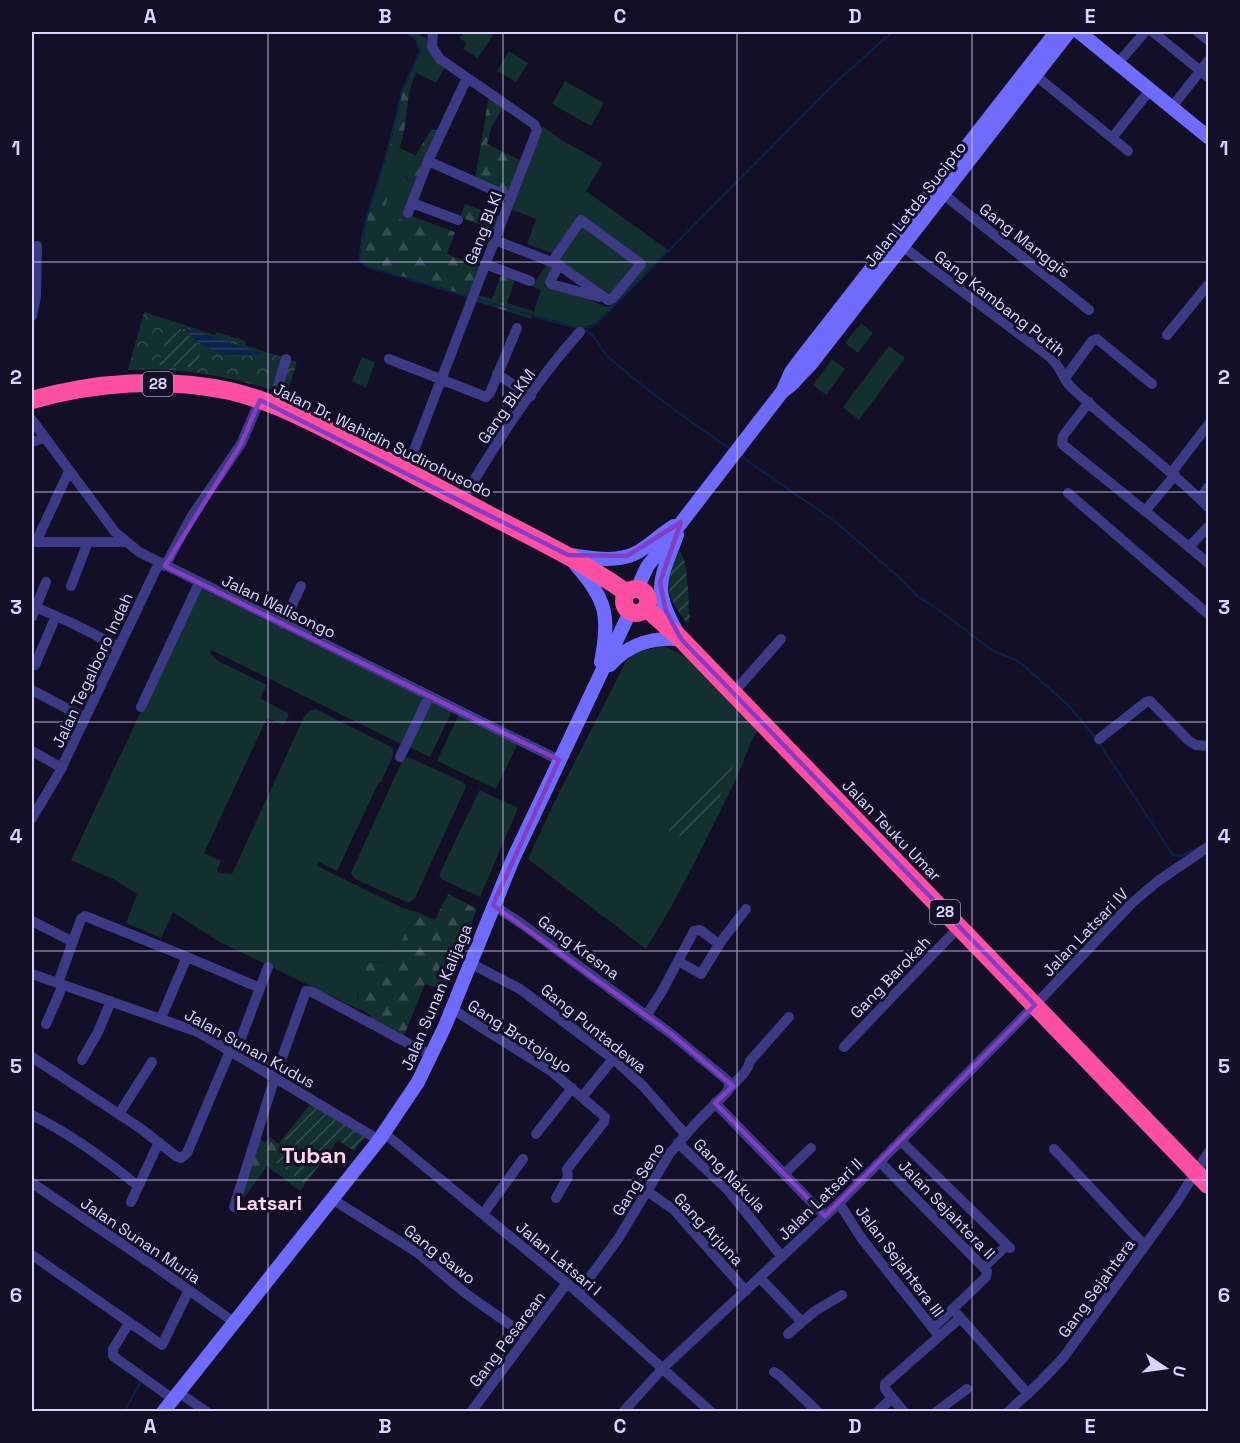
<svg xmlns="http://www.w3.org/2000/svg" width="1240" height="1443" font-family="'Space Grotesk',sans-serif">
  <defs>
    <pattern id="forest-firs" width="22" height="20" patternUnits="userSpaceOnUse" patternTransform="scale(1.5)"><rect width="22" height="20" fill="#12302f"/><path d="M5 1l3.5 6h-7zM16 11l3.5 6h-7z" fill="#344d4e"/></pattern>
    <pattern id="park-crowns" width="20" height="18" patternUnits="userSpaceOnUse" patternTransform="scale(1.5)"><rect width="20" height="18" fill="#12302f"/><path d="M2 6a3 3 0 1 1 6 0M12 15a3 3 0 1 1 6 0" fill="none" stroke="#344d4e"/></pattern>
    <pattern id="garden-furrows" width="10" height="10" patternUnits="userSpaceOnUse" patternTransform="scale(1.5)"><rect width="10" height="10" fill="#12302f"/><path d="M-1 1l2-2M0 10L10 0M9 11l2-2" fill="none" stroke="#344d4e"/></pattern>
    <pattern id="water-rules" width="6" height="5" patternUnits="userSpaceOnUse" patternTransform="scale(1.5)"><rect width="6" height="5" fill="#0c2248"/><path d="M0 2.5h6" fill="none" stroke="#2f4163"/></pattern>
  </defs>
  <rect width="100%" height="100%" fill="#130f26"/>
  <path fill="#12302f" d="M407 32H415L427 39 428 47 445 67 436 83 411 70 420 49 416 40Z
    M465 32H495L478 58 463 49 467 43 459 38Z
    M509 51 528 63 516 82 497 71Z
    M565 81 604 103 591 126 552 104Z
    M542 126 563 141 603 163 586 191 668 250 602 318C583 337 554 322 532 316L541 290 532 286 548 263 553 268 545 283V286L586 298 605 307 609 306 647 263 580 215 557 250 552 253 527 244 536 219 510 209Z
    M399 148 415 155 405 175 407 180 416 184 411 216 406 221 386 214 385 208 388 195 376 186 384 161H392Z
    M581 224 638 264 609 296 558 259Z
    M861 323 873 333 858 353 845 343Z
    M889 346 905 358 859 420 843 407Z
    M362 357 375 362 366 388 352 381Z
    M832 359 845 369 826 395 813 385Z
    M199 588 424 698 401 744 211 650 210 653 218 661 267 685 260 698 289 714 284 725 267 718 204 853 221 861 217 870 219 873 232 874 304 717 309 711 316 709 393 748V756L381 782H379L337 871 319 862 317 866 403 908 417 912 389 964 369 961 364 963 357 997 360 1010 218 941 173 912 161 938 126 923 137 894 117 881 71 860Z
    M661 646C688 649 739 706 760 727 748 743 744 764 735 781 707 837 680 895 646 949L528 859 554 803 625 663 632 654Z
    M430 700 452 711 430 757 408 747Z
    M459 714 518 743 496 789 437 761Z
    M408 757 463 782 466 787 415 898 409 903 355 879 351 873 402 761Z
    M479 791H482L518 808 480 897 443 880 439 875Z"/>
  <path fill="url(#forest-firs)" d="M411 70 416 73C402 100 411 136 392 161H384L402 91Z
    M489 95 504 106 491 128 487 144 522 161 509 194 475 179Z
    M431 130H438L416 184 408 180 405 175 409 166Z
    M376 186 388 195 385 208 386 214 406 221 411 216 455 232 447 254 481 267 469 297 372 269 361 263C355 248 371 203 376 186Z
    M465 204 500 217 495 230 460 217Z
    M501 275 515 280 507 303 533 311 531 319 475 301 478 295 492 299Z
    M448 894 477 909 444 991 425 984 403 1038 369 1020 371 1016 359 1008C356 997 360 971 365 961L389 964 417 912 435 920Z
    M258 1137 265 1143 270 1137 279 1144 283 1138 288 1142 274 1161 305 1184 300 1191 267 1166 244 1198 241 1195Z"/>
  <path fill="url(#park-crowns)" d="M144 312 215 335 216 332 246 341 245 345 297 362 287 394C230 377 187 367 128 370Z"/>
  <path fill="url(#garden-furrows)" d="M171 324C183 328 192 340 202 347L196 368 158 365Z
    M680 551C689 565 688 600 690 618L688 624C665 596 663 583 680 551Z
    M729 757 732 758C738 773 704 828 688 834 682 837 676 835 670 833L668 827 672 816Z
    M312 1102 367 1135 354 1151 338 1140 305 1184 274 1161 288 1142 283 1138Z"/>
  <path fill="url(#water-rules)" d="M183 327 262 353C234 363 201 350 183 327Z"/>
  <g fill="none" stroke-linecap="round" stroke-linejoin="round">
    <path stroke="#0c2248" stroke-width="2" d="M407 32 416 40 420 52 402 91 388 150 367 216 359 261 367 267 469 297
      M477 299 578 328
      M581 328 591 327 597 323 833 85 892 32
      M584 330C596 334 599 348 608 357 647 391 689 421 732 450
      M739 455 836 522 903 581 917 596 939 610 993 651 1014 659 1023 665 1067 704 1096 738
      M1099 743 1173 855 1181 856 1201 846
      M124 1412 142 1380"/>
    <path stroke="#3d3a85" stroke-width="10" d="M1153 32 1208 77
      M1198 32 1208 40
      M1118 63 1145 32
      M1035 75 1128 151
      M467 78 428 161 511 198
      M1172 107 1208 61
      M1112 138 1150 90
      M943 194 1089 310
      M412 203 458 220
      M408 213 428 161
      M495 240 559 265 608 300 613 298 641 264 581 220 552 262
      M902 246 1050 357C1062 368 1062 378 1071 387 1115 429 1165 464 1208 507
      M485 264 530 281
      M559 265 550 282 551 284 599 297
      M32 316 36 297 37 246
      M1167 335 1208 285
      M389 359 486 397 490 393 517 328
      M497 374 531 396
      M1065 378 1092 341 1097 339 1152 384
      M277 390 286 359
      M1089 402 1063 436 1062 444 1145 511
      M32 420 115 532 139 552 559 760
      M32 442 44 438
      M406 471 537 130 534 124 440 59 432 47 433 32
      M1172 472 1208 425
      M1175 475 1145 511 1189 547
      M1068 493 1208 614
      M1200 499 1208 487
      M462 500C495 445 536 380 580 332
      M1208 527 1189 547 1208 563
      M32 542H125
      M36 542 69 471
      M165 566 191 517 241 444 260 400
      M71 586 88 542
      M35 607 74 624 119 647
      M32 617 46 582
      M283 624 301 586
      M35 665 56 616
      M32 690 85 718
      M733 693 781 639
      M141 707 199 583
      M1099 739 1146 702 1150 701 1189 741 1196 745 1208 746
      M32 751 62 768
      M400 757 429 697
      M32 818 59 773 159 563
      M493 905 522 924 670 1033 721 1075 728 1081 729 1087
      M32 921 73 942
      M678 961 701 974 722 940 746 909
      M470 963 520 989 616 1061 643 1086 685 1134
      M32 974 198 1032 379 1140
      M58 983 81 919 85 916 187 957
      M452 1009 551 1071 605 1117 604 1122 567 1169 568 1177 556 1198
      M646 1016 661 993 694 931 700 930 719 944
      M161 1018 187 957 260 988
      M46 1024 63 985
      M844 1047 959 927
      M235 1054 268 967
      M32 1057 140 1128 176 1156 181 1158 187 1153 230 1051
      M82 1060 98 1032 111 1001
      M582 1097 613 1059
      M715 1103 825 1216
      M119 1114 152 1062
      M32 1115C71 1134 105 1159 138 1186
      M384 1133 574 1289 711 1412
      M536 1134 572 1088
      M901 1141 1010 1248
      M678 1143 727 1189 782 1257
      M1054 1149 1145 1246
      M880 1162 987 1271 986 1277 933 1328
      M784 1174 811 1148
      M32 1183 156 1267 234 1322
      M647 1191 674 1210 746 1291
      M332 1199 418 1253 465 1293 526 1336
      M131 1202 159 1142
      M839 1203 862 1239 939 1336
      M234 1207 275 1077 306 991 312 992 432 1056
      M483 1214 523 1159
      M32 1255 162 1345 189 1290
      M984 1267 1007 1245
      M760 1278 802 1322
      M578 1293 618 1239 670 1153 696 1123 726 1093C733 1082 747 1075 750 1061L789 1017
      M957 1314 1028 1394
      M129 1323 113 1349V1356L173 1399
      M788 1334 815 1311 842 1295
      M774 1372 779 1375 818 1412
      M178 1392 207 1412
      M471 1412 567 1283
      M623 1412 664 1367 839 1203 1035 1005 1132 903 1158 881 1208 847
      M877 1412 892 1398
      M904 1412 885 1389V1384L960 1318
      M936 1412 967 1389
      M1008 1412 1039 1383 1063 1358 1176 1203 1208 1153"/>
    <path stroke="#6f6bff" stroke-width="14" d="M1079 32 1208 137
      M783 390 791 372 803 356 1056 32
      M677 535C661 580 651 586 677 632
      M571 555C592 558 617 563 636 553 649 546 661 534 674 526
      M576 565C607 600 610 617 601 662
      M637 589 647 567 782 392 791 385 811 364 1069 32
      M610 665C629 643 653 637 681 639
      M163 1412 379 1140 418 1082 445 1026 513 859 630 612"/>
    <path stroke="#ff4fa3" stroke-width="18" d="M32 400C95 382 165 377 230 391 282 403 336 435 384 459 422 479 459 499 497 519 542 542 586 564 627 593
      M624 601a12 12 0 1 1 24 0a12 12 0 1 1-24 0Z
      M646 608 681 639 1208 1185"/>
  </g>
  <path fill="none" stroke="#843dc5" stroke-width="4.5" stroke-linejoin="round" d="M260 400 568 555 627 556 681 522 660 582 666 611 681 639 1035 1005 825 1216 715 1103 733 1086 670 1033 493 905 559 760 165 566 241 444Z"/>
  <path fill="none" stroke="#d9d4ff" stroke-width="1.5" stroke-opacity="0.55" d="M268 32V1412M503 32V1412M737 32V1412M972 32V1412M32 262H1208M32 492H1208M32 722H1208M32 951H1208M32 1180H1208"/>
  <g text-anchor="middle" stroke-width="6" stroke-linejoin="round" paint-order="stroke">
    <g fill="#130f26" stroke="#9e99be" stroke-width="1.5">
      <rect x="143" y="372" width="30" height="24" rx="4.5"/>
      <rect x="930" y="900" width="30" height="24" rx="4.5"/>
    </g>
    <g font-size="15" font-weight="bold" fill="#d9d4ff">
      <text x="158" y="389">28</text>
      <text x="945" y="917">28</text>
    </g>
    <g font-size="16" fill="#d9d4ff" stroke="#130f26">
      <text transform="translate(915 204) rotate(-52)" y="6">Jalan Letda Sucipto</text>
      <text transform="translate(483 228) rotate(-69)" y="6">Gang BLKI</text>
      <text transform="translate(1025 240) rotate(38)" y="6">Gang Manggis</text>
      <text transform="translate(1000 303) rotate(38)" y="6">Gang Kambang Putih</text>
      <text transform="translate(506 406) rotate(-55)" y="6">Gang BLKM</text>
      <text transform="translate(383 440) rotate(26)" y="6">Jalan Dr. Wahidin Sudirohusodo</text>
      <text transform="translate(279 606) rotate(26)" y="6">Jalan Walisongo</text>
      <text transform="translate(92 670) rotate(-65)" y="6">Jalan Tegalboro Indah</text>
      <text transform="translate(892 830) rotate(46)" y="6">Jalan Teuku Umar</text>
      <text transform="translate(1085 932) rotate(-46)" y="6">Jalan Latsari IV</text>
      <text transform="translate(579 947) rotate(36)" y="6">Gang Kresna</text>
      <text transform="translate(890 977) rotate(-46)" y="6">Gang Barokah</text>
      <text transform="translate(436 997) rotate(-67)" y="6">Jalan Sunan Kalijaga</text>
      <text transform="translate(594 1028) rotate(39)" y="6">Gang Puntadewa</text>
      <text transform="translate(520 1036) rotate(33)" y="6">Gang Brotojoyo</text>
      <text transform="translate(250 1048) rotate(29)" y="6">Jalan Sunan Kudus</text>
      <text transform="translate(730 1175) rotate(46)" y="6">Gang Nakula</text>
      <text transform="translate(638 1179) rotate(-58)" y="6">Gang Seno</text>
      <text transform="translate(820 1199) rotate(-44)" y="6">Jalan Latsari II</text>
      <text transform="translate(947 1209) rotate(46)" y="6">Jalan Sejahtera II</text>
      <text transform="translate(709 1229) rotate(47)" y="6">Gang Arjuna</text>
      <text transform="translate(141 1240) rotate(34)" y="6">Jalan Sunan Muria</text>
      <text transform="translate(440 1254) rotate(38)" y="6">Gang Sawo</text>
      <text transform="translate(559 1258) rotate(40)" y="6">Jalan Latsari I</text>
      <text transform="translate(900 1261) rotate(53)" y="6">Jalan Sejahtera III</text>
      <text transform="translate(1096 1288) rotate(-54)" y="6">Gang Sejahtera</text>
      <text transform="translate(507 1339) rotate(-53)" y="6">Gang Pesarean</text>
    </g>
    <g font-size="20" font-weight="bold" fill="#ffd6f0" stroke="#130f26">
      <text x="269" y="1210">Latsari</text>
    </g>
    <g font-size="22" font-weight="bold" fill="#ffd6f0" stroke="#130f26">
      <text x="314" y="1163">Tuban</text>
    </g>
  </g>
  <rect width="1240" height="1443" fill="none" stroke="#130f26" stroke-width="66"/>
  <g transform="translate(1165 1368) rotate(103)" stroke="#130f26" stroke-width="4.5" paint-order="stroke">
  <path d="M0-4.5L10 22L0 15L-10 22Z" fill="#d9d4ff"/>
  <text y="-9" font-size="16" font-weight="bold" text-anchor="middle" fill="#d9d4ff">U</text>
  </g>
  <rect x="33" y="33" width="1174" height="1377" fill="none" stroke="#d9d4ff" stroke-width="2"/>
  <g font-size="20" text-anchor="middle" font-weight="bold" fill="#d9d4ff">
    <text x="150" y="23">A</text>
    <text x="385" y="23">B</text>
    <text x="620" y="23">C</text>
    <text x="855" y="23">D</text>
    <text x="1090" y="23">E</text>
    <text x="16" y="155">1</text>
    <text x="1224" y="155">1</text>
    <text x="16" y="384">2</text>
    <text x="1224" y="384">2</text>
    <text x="16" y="614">3</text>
    <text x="1224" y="614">3</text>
    <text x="16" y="843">4</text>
    <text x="1224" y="843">4</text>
    <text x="16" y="1073">5</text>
    <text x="1224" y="1073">5</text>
    <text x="16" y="1302">6</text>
    <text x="1224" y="1302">6</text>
    <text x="150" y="1433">A</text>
    <text x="385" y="1433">B</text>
    <text x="620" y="1433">C</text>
    <text x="855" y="1433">D</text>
    <text x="1090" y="1433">E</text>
  </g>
</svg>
